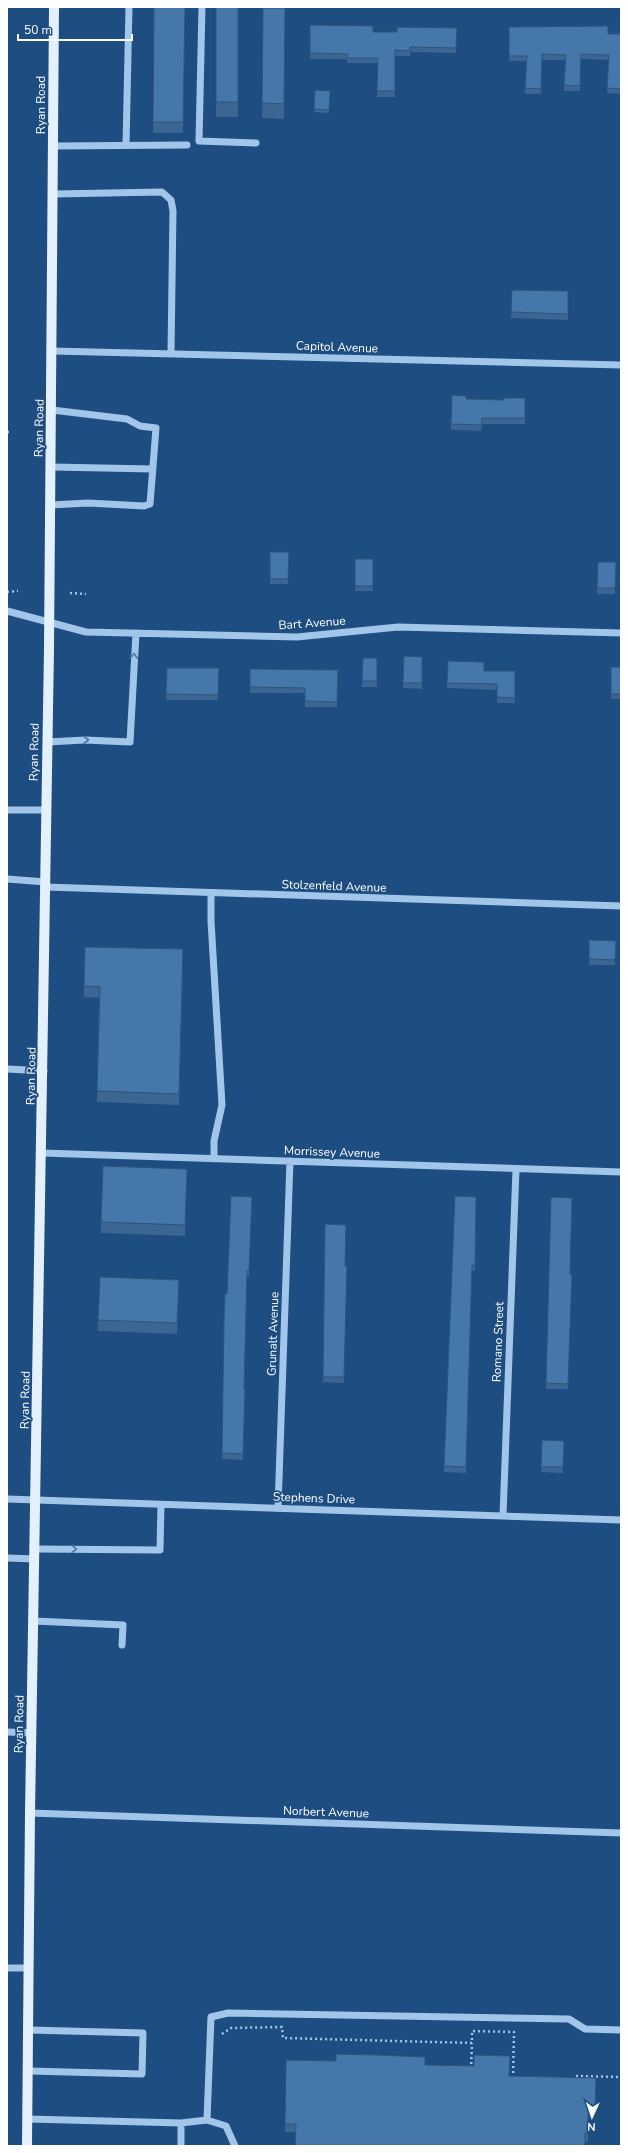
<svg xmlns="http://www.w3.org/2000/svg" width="628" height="2153" font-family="'Nunito Sans',sans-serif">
  <rect width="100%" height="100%" fill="#1d4d81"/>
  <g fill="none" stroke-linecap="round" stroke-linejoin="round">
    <path stroke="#a2c6e9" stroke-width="2.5" stroke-dasharray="2 3" stroke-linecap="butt" d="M7 432H10
      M7 592 18 591
      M70 593 86 594
      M222 2034 231 2028 282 2027 283 2038 472 2043V2031L514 2032 513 2079
      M471 2069 472 2043
      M576 2076 621 2077"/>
    <path stroke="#a2c6e9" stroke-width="7" d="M202 7 199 141 256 143
      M126 145 129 7
      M54 146 187 145
      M54 194 162 192 171 200 173 211 171 353
      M53 351 621 365
      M52 467 153 469
      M51 505 88 503 144 506 150 504 156 428 140 426 127 419 52 410
      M7 611 86 632 297 637 398 627 621 633
      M47 742 85 740 130 742 136 633
      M7 810H47
      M7 879 46 882
      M46 887 621 906
      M211 893V921L222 1105 214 1141V1159
      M7 1069 44 1071
      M42 1153 621 1172
      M7 1499 621 1520
      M278 1508 290 1161
      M503 1516 516 1169
      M35 1549 160 1550 161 1505
      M7 1558 35 1559
      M34 1621 123 1625 122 1645
      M7 1732 32 1733
      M30 1813 621 1833
      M7 1968H28
      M29 2030 143 2033 142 2074 29 2071
      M28 2119 181 2123 207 2120 226 2126 235 2146
      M207 2120 211 2017 228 2013 569 2019 585 2029 621 2030
      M181 2146V2123"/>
    <path stroke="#e5f0fe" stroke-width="10" d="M27 2146 30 1813 49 649 54 7"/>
  </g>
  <path fill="#3b6693" d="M154 7H185L183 133H153Z
    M216 7H238V117H216Z
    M263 8H285L284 119 262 118Z
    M310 25 373 32H397L457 28 456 53 410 52V56H395V97H377L378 63H347V59H310Z
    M509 27 621 34V94L607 93 609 60 581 59 580 91H564L565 60H542L541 94H525L526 61H509Z
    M315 90 330 91 329 113 314 112Z
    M512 290 568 291V320L511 318Z
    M525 398V424H482L481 431 451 430V424L466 399 504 400Z
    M270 552H289L288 584H270Z
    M355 559H373V591H355Z
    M598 562H616L615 594H597Z
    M404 656 422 657V689L403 688Z
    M363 658H377V687H362Z
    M611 667H621V699H611Z
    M167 668H219L218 700H166Z
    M250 669 338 670 337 707H305V693H250Z
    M484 671H515V703H497V690L447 688V683Z
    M589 940 616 941 615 965H589Z
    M183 960 179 1105 97 1102 99 998 84 997V986Z
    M187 1180 185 1236 101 1233V1222Z
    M252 1197 249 1277H247L244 1389 245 1395 243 1460 222 1459 224 1320 227 1294Z
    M476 1197 475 1271H472L466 1473 444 1472V1466Z
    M325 1224 345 1266 344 1383 323 1382Z
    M570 1274 568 1389H546V1383Z
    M179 1290 177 1334 98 1331V1320Z
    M542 1440 564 1441 563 1473 541 1472Z
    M286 2060 425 2065 509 2076 596 2078 595 2117H588V2142L285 2132Z"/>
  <path fill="#305378" d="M187 1169V1180L185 1236V1225Z"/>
  <path fill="#4577ab" stroke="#305378" d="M154 7H185L183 122H153Z
    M216 7H238V102H216Z
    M263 8H285L284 104 262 103Z
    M310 25 373 26V32H397V27L457 28 456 48 410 47V51L395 50V91H377L378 58H347L348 54 310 53Z
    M608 26V34H621V89L607 88 609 55 581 54 580 86 564 85 566 55 542 54 541 89 525 88 527 56H509V27Z
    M315 90 330 91 329 110 314 109Z
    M512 290 568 291V314L511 312Z
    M452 395 466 396V399L504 400V398H525V418H482L481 425 451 424Z
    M270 552H289L288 579H270Z
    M355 559H373V586H355Z
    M598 562H616L615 588H597Z
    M404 656 422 657V683H403Z
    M363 658H377V681H362Z
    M448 661 484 662V671H515V698L497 697V684L447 683Z
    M611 667H621V694H611Z
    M167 668H219L218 695 166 694Z
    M250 669 338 670 337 702 305 701V688L250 687Z
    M589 940 616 941 615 960 589 959Z
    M85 947 183 949 179 1094 97 1091 100 987 84 986Z
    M103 1166 187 1169 185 1225 101 1222Z
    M231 1196 252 1197 249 1271H247L244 1389 245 1390 243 1454 222 1453 224 1320 225 1294H227Z
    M455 1196 476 1197 475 1265H472L466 1467 444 1466Z
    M551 1197 572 1198 570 1274H572L568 1384 546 1383Z
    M325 1224 346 1225 345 1266 347 1267 344 1377H323Z
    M100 1277 179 1280 177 1323 98 1320Z
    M542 1440 564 1441 563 1467H541Z
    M336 2054 376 2055 425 2057V2065L474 2066V2055L510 2056 509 2076 596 2078 595 2109 588 2108V2134L585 2133V2146H295L296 2124H285L286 2060 336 2061Z"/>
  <defs><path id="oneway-chevron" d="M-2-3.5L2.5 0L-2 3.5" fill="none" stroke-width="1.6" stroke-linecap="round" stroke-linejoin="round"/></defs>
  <g stroke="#4c77a5">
    <use href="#oneway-chevron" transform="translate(134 656) rotate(-87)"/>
    <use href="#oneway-chevron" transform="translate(86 740)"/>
    <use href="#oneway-chevron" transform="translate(74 1549) rotate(1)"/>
  </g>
  <g text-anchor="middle" stroke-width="3.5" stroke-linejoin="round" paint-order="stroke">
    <g font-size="12" fill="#fff" stroke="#1d4d81">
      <text transform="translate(41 105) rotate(-90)" y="4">Ryan Road</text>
      <text transform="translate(337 347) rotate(2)" y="4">Capitol Avenue</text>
      <text transform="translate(39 428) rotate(-89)" y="4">Ryan Road</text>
      <text transform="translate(312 623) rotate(-4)" y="4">Bart Avenue</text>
      <text transform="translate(34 752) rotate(-89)" y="4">Ryan Road</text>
      <text transform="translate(334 886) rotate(2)" y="4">Stolzenfeld Avenue</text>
      <text transform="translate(31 1076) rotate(-89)" y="4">Ryan Road</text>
      <text transform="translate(332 1152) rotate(2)" y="4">Morrissey Avenue</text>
      <text transform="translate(273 1334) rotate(-88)" y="4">Grunalt Avenue</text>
      <text transform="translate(498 1342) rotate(-88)" y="4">Romano Street</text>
      <text transform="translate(25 1400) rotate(-89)" y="4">Ryan Road</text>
      <text transform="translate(314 1498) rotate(2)" y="4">Stephens Drive</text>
      <text transform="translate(19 1724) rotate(-89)" y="4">Ryan Road</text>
      <text transform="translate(326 1812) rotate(2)" y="4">Norbert Avenue</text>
    </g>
  </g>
  <rect width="628" height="2153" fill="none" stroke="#ffffff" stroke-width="16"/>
  <g transform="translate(592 2117) rotate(183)" stroke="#1d4d81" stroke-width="3" paint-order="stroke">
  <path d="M0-3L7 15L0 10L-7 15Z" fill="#ffffff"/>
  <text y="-6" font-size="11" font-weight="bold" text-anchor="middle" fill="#ffffff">N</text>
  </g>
  <path d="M18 34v6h114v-6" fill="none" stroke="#ffffff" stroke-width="2"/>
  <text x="24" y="34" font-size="12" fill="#ffffff" stroke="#1d4d81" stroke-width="3" paint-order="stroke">50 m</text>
</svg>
